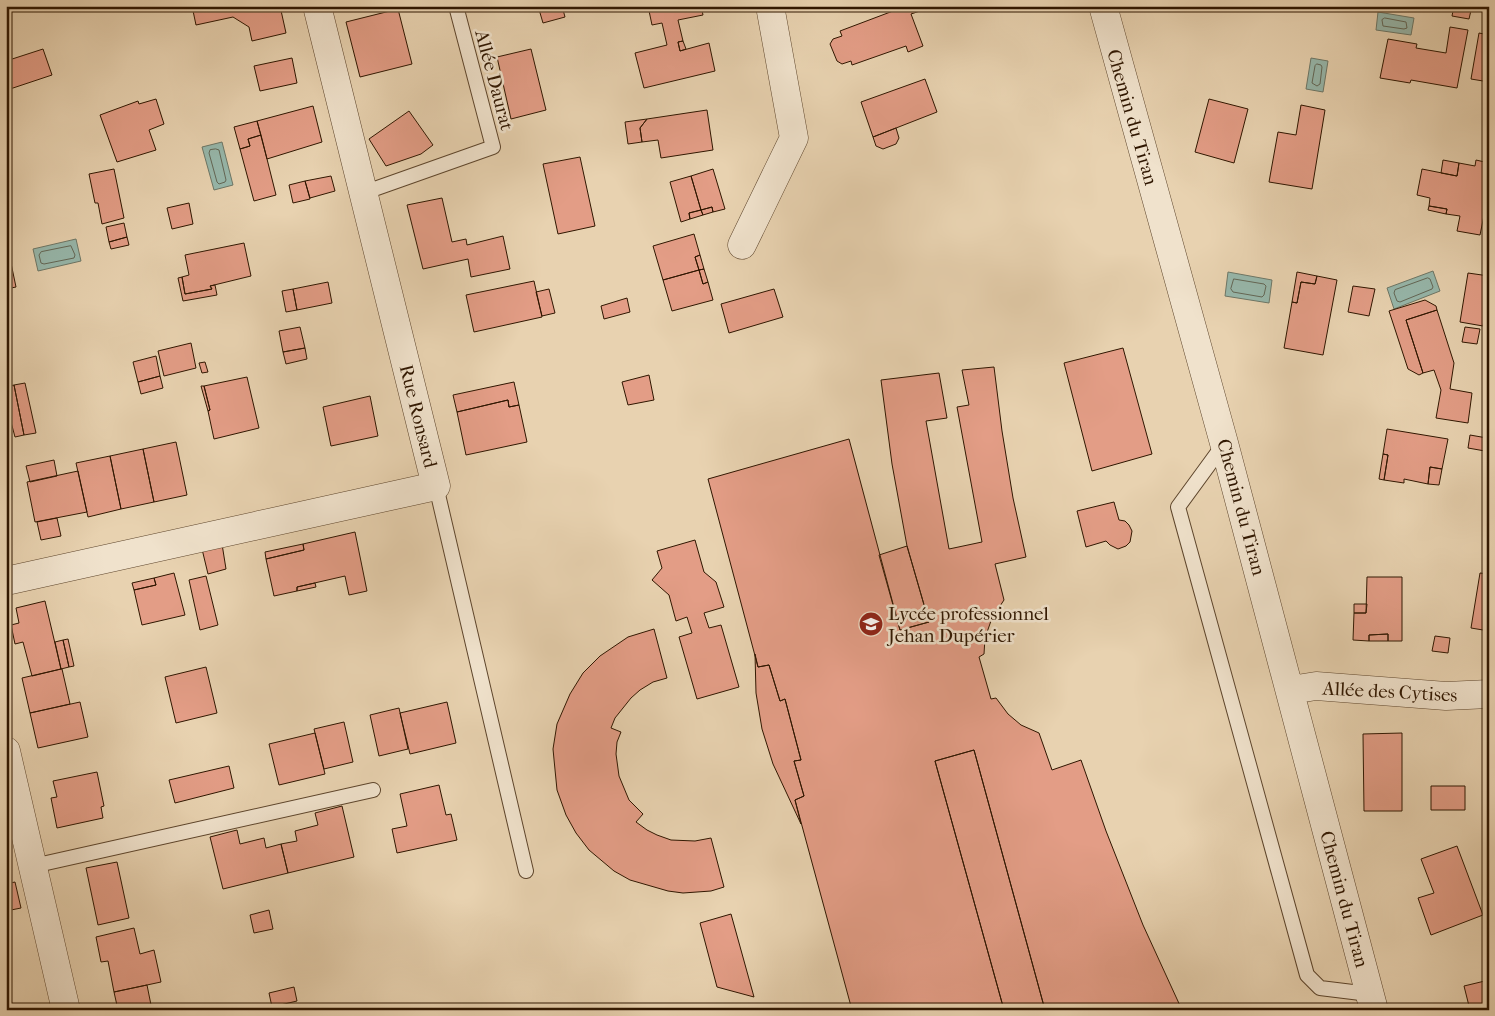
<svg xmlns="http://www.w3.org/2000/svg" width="1495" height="1016" font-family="'IM FELL French Canon',serif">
  <rect width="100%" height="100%" fill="#e8d2b0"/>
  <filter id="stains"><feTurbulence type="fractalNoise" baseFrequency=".004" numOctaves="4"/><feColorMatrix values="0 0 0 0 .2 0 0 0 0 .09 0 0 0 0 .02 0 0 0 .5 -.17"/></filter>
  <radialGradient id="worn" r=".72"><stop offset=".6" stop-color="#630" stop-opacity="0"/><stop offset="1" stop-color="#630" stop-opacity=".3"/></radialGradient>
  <path fill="#97b8ac" stroke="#6d7767" d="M1378 12 1414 18 1411 35 1376 30Z
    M1311 58 1328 61 1323 92 1306 89Z
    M222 142 233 185 214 190 202 147Z
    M76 239 81 261 38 271 33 249Z
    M1433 271 1440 291 1394 309 1387 288Z
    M1228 272 1272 280 1269 303 1225 296Z"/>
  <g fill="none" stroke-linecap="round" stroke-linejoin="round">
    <path stroke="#636756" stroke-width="1" d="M1385 18 1406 22 1407 28 1404 29 1383 26 1382 20Z
      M1317 64 1321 65 1322 67 1320 84 1317 86 1312 83 1315 66Z
      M216 149 219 150 226 180 225 182 219 184 217 182 209 153 210 150Z
      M71 246 75 255 74 258 44 264 41 263 39 255 41 252Z
      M1428 278 1430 279 1433 287 1432 289 1400 302 1397 301 1394 293 1395 290Z
      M1234 279 1264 284 1266 286 1264 295 1262 297 1233 292 1231 289Z"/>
  </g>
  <path fill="#e39d86" stroke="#2f1600" d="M192 6H280L286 33 252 41 249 27 233 17 196 25Z
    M538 6H562L565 17 543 23Z
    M648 6H701L703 15 678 20 683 41 678 42 680 51 709 43 715 71 644 88 635 53 667 45 662 23 652 25Z
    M891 6H919L920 11 911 14 923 46 908 52 906 46 852 65 851 61 842 64 837 61 830 44 833 39 842 36 840 31 893 11Z
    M1454 6H1472L1469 19 1452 16Z
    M398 9 412 64 360 77 346 22Z
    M1450 27 1468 30 1457 88 1411 80 1410 83 1380 78 1388 39 1417 44 1416 48 1446 53Z
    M1479 33 1489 35V82L1471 79Z
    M683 41 686 49 680 51 678 42Z
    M43 49 52 75 10 89 6 79V61Z
    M531 49 546 110 511 119 497 57Z
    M292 58 297 83 260 91 254 66Z
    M925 79 937 112 873 137 861 102Z
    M156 99 164 124 149 130 156 150 117 162 100 115 138 101 139 104Z
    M1209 99 1248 109 1234 163 1195 152Z
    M1301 105 1325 110 1312 189 1269 182 1278 132 1296 135Z
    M313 106 322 142 267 159 257 121Z
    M707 110 713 150 661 158 658 140 642 142 640 128 647 119Z
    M409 111 433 145 421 154 386 166 369 139Z
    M647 119 640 128 642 142 628 144 625 122Z
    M257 121 261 135 248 139 250 146 240 149 234 127Z
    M896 128 899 138 896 144 883 149 876 146 873 137Z
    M261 135 276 195 254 201 240 149 250 146 248 139Z
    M580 157 595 226 558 234 543 164Z
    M1443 160 1459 163 1457 176 1441 173Z
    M1476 160 1489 163V191L1480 235 1457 231 1460 216 1446 214 1447 209 1429 206 1430 198 1417 195 1422 169 1457 176 1459 163 1475 166Z
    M114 169 124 218 102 224 98 203H95L89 174Z
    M713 169 725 209 713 212 712 207 701 210 691 176Z
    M331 176 335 191 310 198 305 181Z
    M691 176 701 210 689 213 690 219 681 222 670 182Z
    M305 181 310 199 293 203 289 185Z
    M442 198 452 242 466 239 467 245 503 236 510 269 471 277 468 259 423 269 407 205Z
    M189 203 193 224 172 229 167 208Z
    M1429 206 1447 209 1446 214 1428 210Z
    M712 207 713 212 703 215 701 210Z
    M701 210 703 215 690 219 689 213Z
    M124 223 127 237 109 242 106 227Z
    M694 234 700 255 695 257 699 270 663 280 653 246Z
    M127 237 129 245 111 249 109 242Z
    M244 243 251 276 210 286 212 289 185 294 182 277 189 275 185 255Z
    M6 249H8L16 287 6 289Z
    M700 255 704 269 699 270 695 257Z
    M704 269 708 282 703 284 699 270Z
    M699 270 703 284 708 282 713 300 672 311 663 280Z
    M1297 272 1317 276 1315 284 1301 282 1297 303 1292 302Z
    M1468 273 1489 276V291L1483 326 1460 322Z
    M1317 276 1337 280 1323 355 1284 348 1292 302 1297 303 1301 282 1315 284Z
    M182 277 185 294 212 289 210 286 215 285 217 295 183 301 178 278Z
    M534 281 542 317 474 332 466 295Z
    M328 282 332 303 297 310 293 289Z
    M1353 286 1375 289 1369 316 1348 312Z
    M293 289 297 310 286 312 282 291Z
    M549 289 555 313 542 316 536 292Z
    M774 289 783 317 729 333 721 304Z
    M627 298 630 312 604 319 601 306Z
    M1425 300 1436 306 1437 310 1406 320 1423 373 1419 375 1408 369 1389 311Z
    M1437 310 1454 363 1450 389 1472 393 1468 423 1436 418 1441 390 1434 370 1423 373 1406 320Z
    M300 327 305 348 283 352 279 331Z
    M1465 327 1480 329 1477 344 1462 342Z
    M191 343 196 368 164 376 158 351Z
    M305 348 307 359 286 364 283 352Z
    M1123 348 1152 454 1092 471 1064 363Z
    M156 356 160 376 138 382 133 362Z
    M205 362 208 372 202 373 199 363Z
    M994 367 1002 431 1013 498 1026 557 995 564 1004 600 992 618 985 638 984 654 979 657 991 699 996 698 1008 714 1021 725 1039 733 1052 770 1081 760 1106 831 1143 925 1182 1010H1045L974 750 935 761 1004 1010H852L795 800 804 796 794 761 801 760 785 699 780 701 769 665 758 667 708 479 849 439 900 630 929 622 907 546 892 464 881 380 939 373 947 418 926 421 949 549 982 542 957 407 969 405 962 370Z
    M649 375 654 400 628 405 622 382Z
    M160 376 163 388 141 394 138 382Z
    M247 377 259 428 214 439 208 411 210 410 204 386Z
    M514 382 519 405 509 407 508 400 457 412 453 395Z
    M25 383 36 433 24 435 14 385Z
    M14 385 24 435 15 437 11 422 6 423V387Z
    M201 386H204L210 410 208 411Z
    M370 396 378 436 331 446 323 407Z
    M508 400 509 407 519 405 527 442 466 455 457 412Z
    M1387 429 1448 439 1442 469 1430 467 1428 484 1404 479V483L1384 480 1388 455 1383 454Z
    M1470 435 1487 438 1485 451 1468 448Z
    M176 442 187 495 154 502 143 449Z
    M143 449 154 502 121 509 110 456Z
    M1383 454 1388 455 1384 480 1379 479Z
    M110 456 121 509 88 517 76 463Z
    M54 460 57 476 30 482 26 466Z
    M1430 467 1442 469 1439 485 1428 484Z
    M78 471 87 512 35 522 27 482Z
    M1114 502 1119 520 1125 521 1129 525 1132 531 1130 542 1126 546 1118 549 1110 545 1106 541 1086 547 1077 511Z
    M57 518 61 536 41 540 37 522Z
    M355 532 367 591 349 595 345 576 297 587V591L274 596 266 559 304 550 303 544Z
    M695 540 704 572 716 582 724 607 704 613 709 628 721 625 739 687 697 699 679 637 692 633 687 617 676 621 669 595 652 580 662 568 657 551Z
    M222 544 226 569 208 574 202 549Z
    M303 544 304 550 266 559 265 552Z
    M907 546 929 622 900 630 879 555Z
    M174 573 185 615 142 625 134 590 156 585 154 578Z
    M1480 573 1489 574V631L1471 628Z
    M206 576 218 625 200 630 189 580Z
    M1367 577H1402V641H1388V634L1369 635V641L1353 640 1354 613H1366Z
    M154 578 156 585 134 590 132 583Z
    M315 583 316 587 297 591V587Z
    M45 601 61 669 32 676 23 642 15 644 11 625 19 623 16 608Z
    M1354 604H1367L1366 613H1354Z
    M654 629 667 678 653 682 640 690 631 698 615 718 611 728 621 732 617 742 616 754 619 776 629 800 643 814 636 822 647 830 657 835 671 840 695 841 711 838 724 887 711 891 683 893 668 891 630 880 614 871 589 850 576 833 566 815 557 790 553 749 557 724 570 694 583 673 600 656 628 637Z
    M1388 634V641H1369V635Z
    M1435 636 1450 638 1448 653 1432 651Z
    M68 639 74 666 69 667 63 640Z
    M63 640 69 667 61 669 55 642Z
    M755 654 758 667 769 665 780 701 785 699 801 760 794 761 804 796 795 800 801 824 773 764 762 729 756 693Z
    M206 667 217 713 176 723 165 677Z
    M61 669H62L70 704 30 713 22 678Z
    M80 702 88 737 38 748 30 713Z
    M447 702 456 743 410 754 400 713Z
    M399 708 408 749 379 756 370 715Z
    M344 722 353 762 324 769 314 729Z
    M315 733 325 774 279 785 269 744Z
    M1402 733V811H1364L1363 734Z
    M974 750 1045 1010H1004L935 761Z
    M229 766 234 788 175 803 169 780Z
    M97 772 104 806 101 807 103 818 57 828 51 798 57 797 53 781Z
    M439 785 446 815 451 814 457 840 397 853 392 829 407 826 400 794Z
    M1431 786H1465V810H1431Z
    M342 806 354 857 288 873 281 844 297 841 295 831 318 825 315 813Z
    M237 830 240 844 264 838 266 848 281 844 288 873 223 889 210 837Z
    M1457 846 1483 915 1431 935 1418 898 1434 893 1421 859Z
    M117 862 129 918 98 925 86 868Z
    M15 882 21 908 6 911V884Z
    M269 910 273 929 254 933 250 915Z
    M731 914 754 997 717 987 700 923Z
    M134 928 140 954 154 950 161 982 114 992 108 961 101 962 96 937Z
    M1489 980V1010H1470L1464 986Z
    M147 985 152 1010H118L114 992Z
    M294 987 297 1001 272 1007 269 993Z"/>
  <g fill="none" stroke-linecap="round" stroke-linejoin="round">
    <defs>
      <path id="lane" d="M363 193 493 147 456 6
        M1224 444 1178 507 1307 975 1320 988 1369 994
        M436 486 526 871
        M33 866 373 790"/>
      <path id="street" d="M1103 6 1224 443 1374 1010
        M742 245 794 138 770 6
        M6 581 436 486 317 6
        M1291 690 1316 686 1446 696 1489 694
        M6 751 66 1010"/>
    </defs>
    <use href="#lane" stroke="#5d452c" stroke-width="16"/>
    <use href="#street" stroke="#5d452c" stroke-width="29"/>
    <use href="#lane" stroke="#f0e2cc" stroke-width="14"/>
    <use href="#street" stroke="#f0e2cc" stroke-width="28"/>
  </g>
  <defs>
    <symbol id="school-disc" viewBox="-11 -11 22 22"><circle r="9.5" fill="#8f2418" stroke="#f0e2cc"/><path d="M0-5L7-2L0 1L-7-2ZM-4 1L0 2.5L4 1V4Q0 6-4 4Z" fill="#fff"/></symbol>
  </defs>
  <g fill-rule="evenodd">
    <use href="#school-disc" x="857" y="610" width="28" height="28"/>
  </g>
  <g text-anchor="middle" stroke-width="5" stroke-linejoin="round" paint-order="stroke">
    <g font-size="19" fill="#2f1600" stroke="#f0e2cc">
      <text transform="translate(495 80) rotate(75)" y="7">Allée Daurat</text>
      <text transform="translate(1133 117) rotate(74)" y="7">Chemin du Tiran</text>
      <text transform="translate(419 416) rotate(76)" y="7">Rue Ronsard</text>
      <text transform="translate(1242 507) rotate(75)" y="7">Chemin du Tiran</text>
      <text transform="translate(1390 691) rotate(3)" y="7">Allée des Cytises</text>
      <text transform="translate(1345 899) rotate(75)" y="7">Chemin du Tiran</text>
    </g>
    <g font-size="19" fill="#2f1600" stroke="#f0e2cc" text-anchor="start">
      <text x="888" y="620">Lycée professionnel<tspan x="888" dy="22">Jehan Dupérier</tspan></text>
    </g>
  </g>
  <rect width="1495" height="1016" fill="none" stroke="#e8d2b0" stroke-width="25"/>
  <rect x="8" y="8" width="1480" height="1001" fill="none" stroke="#2f1600" stroke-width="2.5"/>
  <rect x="12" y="12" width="1470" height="991" fill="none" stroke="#2f1600"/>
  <rect width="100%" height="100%" filter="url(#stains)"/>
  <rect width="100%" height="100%" fill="url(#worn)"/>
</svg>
